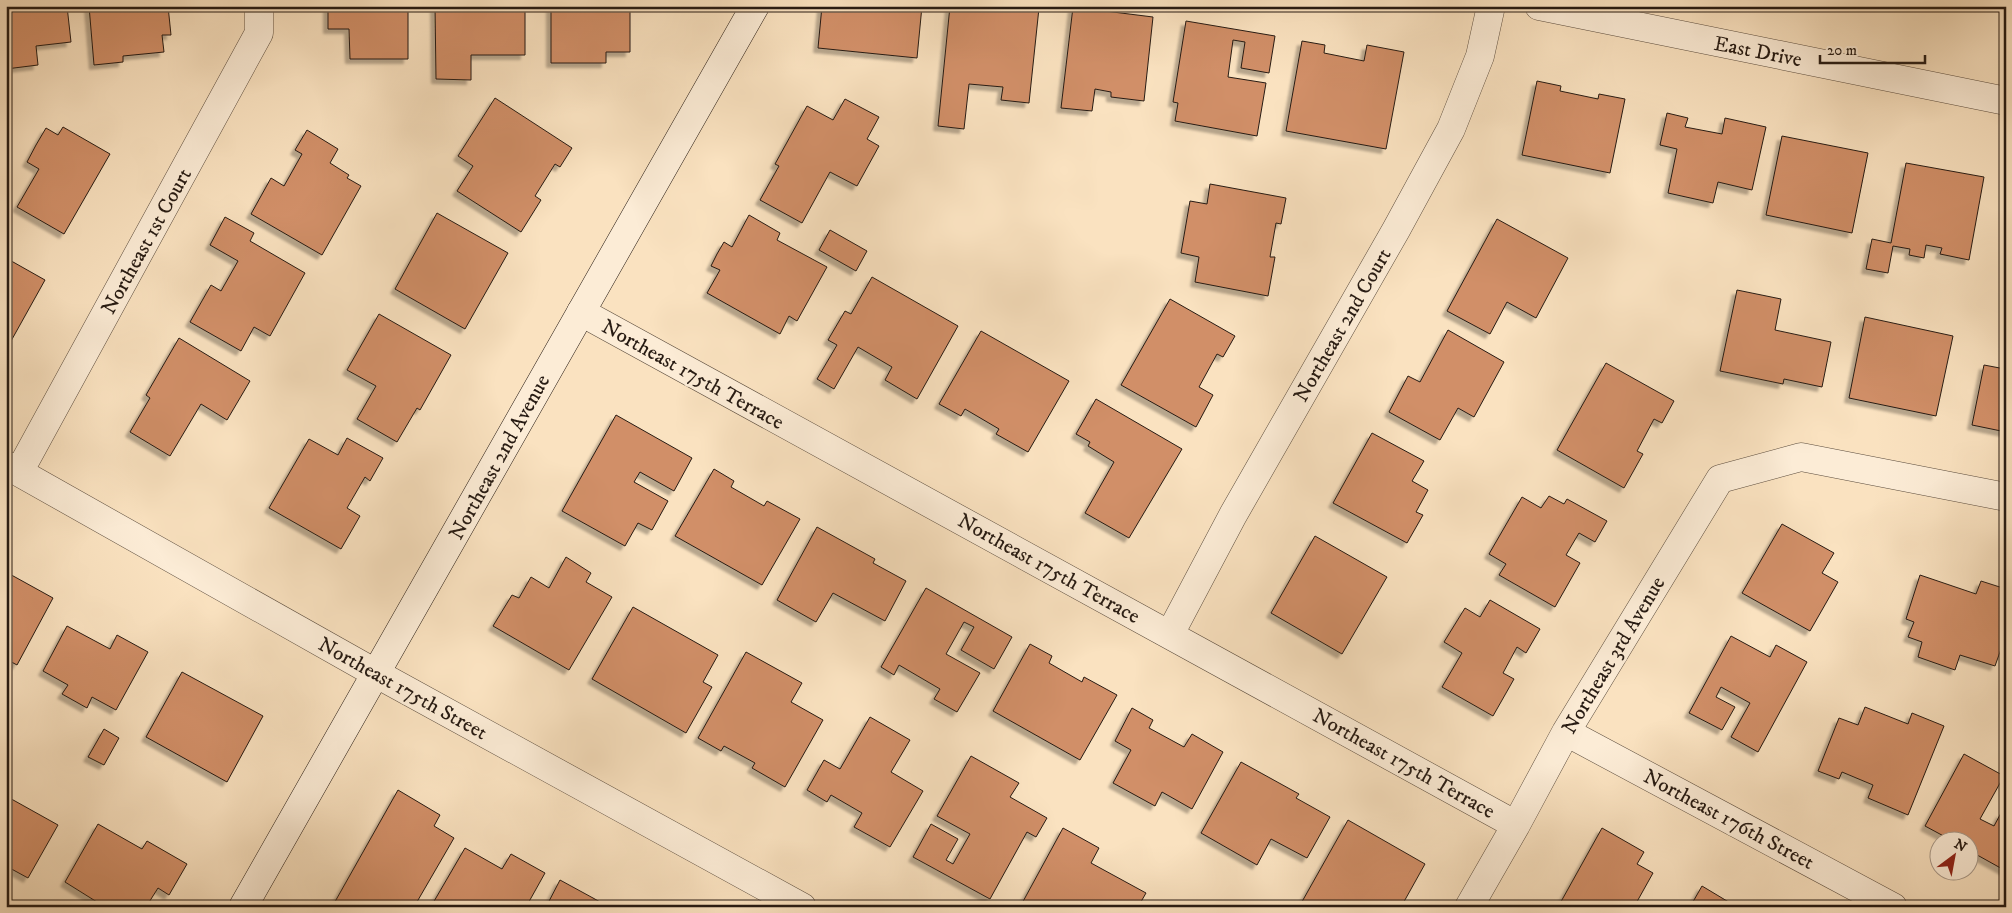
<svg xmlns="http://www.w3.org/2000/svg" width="2012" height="913" font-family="'IM FELL DW Pica',serif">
  <defs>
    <filter id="shadow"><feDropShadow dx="-4.5" dy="4.5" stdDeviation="1" flood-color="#0004"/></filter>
  </defs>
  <rect width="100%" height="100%" fill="#fae2c0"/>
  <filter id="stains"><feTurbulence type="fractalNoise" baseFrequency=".004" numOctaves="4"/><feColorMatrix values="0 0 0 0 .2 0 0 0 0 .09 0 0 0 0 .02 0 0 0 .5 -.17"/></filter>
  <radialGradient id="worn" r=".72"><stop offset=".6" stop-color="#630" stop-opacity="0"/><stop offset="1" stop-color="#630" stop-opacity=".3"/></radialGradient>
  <path fill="#d18f67" stroke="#271b13" filter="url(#shadow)" d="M6 6H67L71 42 36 46 38 65 6 69Z
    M89 6H168L171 35H162L164 52 123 56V62L94 65Z
    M328 6H408V59H350L349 29H328Z
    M435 6H525V55H471V80L436 79Z
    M551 6H630V52H606V63H551Z
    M822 6H922L917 58 818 48Z
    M950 6 1039 8 1029 103 1001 100 1003 87 969 84 964 129 938 126Z
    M1073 7 1153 17 1144 101 1111 97V92L1095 89 1092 111 1061 108Z
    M1186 21 1275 36 1269 73 1241 68 1245 42 1233 40 1228 77 1266 83 1257 136 1175 121 1178 103 1173 102Z
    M1302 41 1325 45 1324 53 1364 61 1367 45 1404 52 1386 149 1286 131Z
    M1537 81 1561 86 1560 91 1598 99 1599 94 1625 99 1610 173 1522 155Z
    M495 98 572 148 560 167 555 164 535 196 541 200 521 232 457 191 473 166 458 156Z
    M845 99 879 117 867 139 879 146 857 186 830 172 802 223 760 200 779 166 775 164 807 106 833 120Z
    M1667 113 1688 118 1685 127 1722 134 1725 118 1766 127 1752 190 1718 182 1713 203 1668 193 1677 149 1660 145Z
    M63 127 110 154 64 234 17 207 39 169 27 162 36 145 46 128 58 135Z
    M307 130 338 149 330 163 349 175 347 178 361 186 322 255 251 214 271 178 284 186 302 154 295 150Z
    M1782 136 1868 153 1852 233 1766 215Z
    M1906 163 1984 177 1969 260 1940 254 1942 248 1926 245 1924 258 1909 255 1910 249 1893 246 1888 273 1866 269 1872 239 1891 243Z
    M1210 184 1286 198 1281 224 1276 223 1270 257H1275L1268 296 1195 282 1199 257 1181 253 1190 201 1207 204Z
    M437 213 508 253 465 329 395 289Z
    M749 215 780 233 777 240 827 267 797 321 789 316 780 334 707 293 720 270 711 266 717 254 724 242 732 247Z
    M225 217 254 233 250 241 305 273 270 336 254 327 241 351 190 322 211 285 221 291 238 261 210 245Z
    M1497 219 1568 258 1536 318 1507 302 1490 334 1447 311Z
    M830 230 867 251 856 271 819 250Z
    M6 258 45 280 6 350Z
    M872 277 958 326 917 399 885 380 892 367 858 347 834 389 817 379 837 345 828 340 845 311 851 314Z
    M1737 290 1781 299 1775 330 1831 342 1822 387 1784 379 1783 384 1720 371Z
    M1170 299 1235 336 1223 357 1217 354 1199 387 1213 395 1196 427 1121 385Z
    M379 314 451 355 420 410 417 408 397 442 357 419 376 386 347 370Z
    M1865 317 1953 336 1936 416 1849 398Z
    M1448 330 1504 362 1474 417 1458 408 1440 440 1389 412 1408 376 1420 382Z
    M981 331 1069 381 1028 452 996 434 999 429 965 409 961 416 939 404Z
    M179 338 250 381 227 420 201 404 170 456 130 432 150 398 146 395Z
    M1606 363 1674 401 1662 423 1654 419 1637 451 1643 454 1624 488 1557 450Z
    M1984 365 2005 369 2006 367V432L1972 425Z
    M1096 399 1182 449 1129 538 1085 513 1114 462 1088 446 1090 442 1076 434Z
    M616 415 692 458 674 491 640 472 634 482 668 501 652 530 638 523 625 546 562 511Z
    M1372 433 1424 461 1412 481 1428 490 1416 512 1423 515 1407 543 1333 503Z
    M347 438 383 458 370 481 365 477 347 508 360 516 341 549 269 508 309 439 338 455Z
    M714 469 734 481 731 487 764 506 767 501 800 519 762 585 675 536Z
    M1549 496 1564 504 1567 499 1607 521 1595 542 1579 533 1566 555 1580 563 1555 607 1499 575 1506 564 1489 554 1522 497 1541 508Z
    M1782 524 1834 553 1822 573 1838 582 1810 631 1742 593Z
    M817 527 875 559 873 563 906 581 885 621 833 593 816 622 777 600Z
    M1315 536 1387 577 1342 654 1271 613Z
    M566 557 591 573 586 582 612 597 569 670 493 626 512 595 519 598 531 577 549 588Z
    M6 572 53 598 17 665 6 659Z
    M1920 575 1976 594 1981 581 2006 589V635L1995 666 1960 655 1955 670 1918 657 1922 642 1908 637 1914 622 1906 619Z
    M926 588 1012 637 994 669 961 650 974 627 964 622 946 654 980 673 957 712 934 699 940 689 899 665 894 675 881 667Z
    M1490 600 1540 629 1526 653 1517 647 1503 673 1514 679 1493 716 1442 687 1462 653 1444 642 1465 608 1480 617Z
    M633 607 718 655 703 682 712 687 686 733 592 679Z
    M67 626 110 649 117 635 148 652 116 710 92 697 87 708 62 694 68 685 43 671Z
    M1731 636 1770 657 1776 645 1807 662 1758 752 1731 737 1750 703 1721 687 1716 697 1735 707 1722 730 1689 713Z
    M1030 644 1052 656 1049 663 1082 682 1084 677 1117 695 1080 760 993 711Z
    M746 652 802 683 791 702 823 720 785 787 752 768 755 763 724 746 721 751 698 738Z
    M182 672 263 716 227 782 146 737Z
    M1865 707 1908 724 1912 713 1944 726 1908 815 1868 798 1873 785 1842 772 1839 779 1818 771 1839 718 1858 725Z
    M1132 708 1153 720 1149 728 1184 747 1192 734 1223 752 1192 809 1162 792 1155 806 1113 783 1131 750 1115 741Z
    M870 717 910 740 891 772 923 791 890 847 854 827 862 813 831 795 827 802 807 790 824 760 840 769Z
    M104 729 119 738 104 765 88 757Z
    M1964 754 2004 776 1980 819 1994 826 2001 813 2006 815V871L1970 851V840H1951L1925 826Z
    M971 756 1019 783 1010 797 1047 818 1036 837 1027 832 990 899 913 857 931 824 958 839 946 860 953 864 970 834 937 816Z
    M1241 762 1299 794 1296 798 1330 817 1307 858 1271 839 1257 865 1201 833Z
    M398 790 440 815 434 826 454 838 414 907H332Z
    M6 796 58 825 28 878 6 866Z
    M1348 820 1425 864 1401 907H1299Z
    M98 824 142 849 147 841 187 864 169 895 158 888 146 907H105L65 882Z
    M1063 828 1099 848 1091 863 1146 893 1138 907H1020Z
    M1602 828 1644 852 1637 864 1653 873 1634 907H1558Z
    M465 848 502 869 511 854 545 873 526 907H439L433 903Z
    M560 880 593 898 609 907H546Z
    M1702 886 1737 907H1690Z"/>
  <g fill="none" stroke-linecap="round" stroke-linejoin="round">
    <defs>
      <path id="street" d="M1539 6 2006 101
        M581 312 1516 825
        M6 465 377 674 802 907
        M19 472 259 33V6
        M1170 634 1233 515 1396 230 1451 129 1480 56 1491 6
        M1566 732 1893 907
        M1469 907 1516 825 1566 732 1720 479 1801 457 2006 497"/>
      <path id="secondary" d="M243 907 755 6"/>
    </defs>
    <use href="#street" stroke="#5c4d3e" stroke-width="29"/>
    <use href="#secondary" stroke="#271b13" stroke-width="29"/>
    <use href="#street" stroke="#fcecd6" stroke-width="28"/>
    <use href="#secondary" stroke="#fcecd6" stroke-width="28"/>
  </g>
  <g text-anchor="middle" stroke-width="5" stroke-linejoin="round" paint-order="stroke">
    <g font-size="21" fill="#271b13" stroke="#fcecd6">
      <text transform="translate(1758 51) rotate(11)" y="7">East Drive</text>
      <text transform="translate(146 241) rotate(-61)" y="7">Northeast 1st Court</text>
      <text transform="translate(1342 325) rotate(-60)" y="7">Northeast 2nd Court</text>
      <text transform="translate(693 374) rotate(29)" y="7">Northeast 175th Terrace</text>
      <text transform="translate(499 457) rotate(-61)" y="7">Northeast 2nd Avenue</text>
      <text transform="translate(1049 568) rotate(29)" y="7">Northeast 175th Terrace</text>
      <text transform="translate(1613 655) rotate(-59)" y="7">Northeast 3rd Avenue</text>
      <text transform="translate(403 688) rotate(29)" y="7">Northeast 175th Street</text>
      <text transform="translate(1404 763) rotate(29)" y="7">Northeast 175th Terrace</text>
      <text transform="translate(1729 819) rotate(28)" y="7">Northeast 176th Street</text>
    </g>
  </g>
  <rect width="2012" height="913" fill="none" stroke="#fae2c0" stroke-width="25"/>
  <rect x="8" y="8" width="1997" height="898" fill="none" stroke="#271b13" stroke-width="2.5"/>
  <rect x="12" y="12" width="1987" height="888" fill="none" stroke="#271b13"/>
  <g transform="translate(1954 856) rotate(32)"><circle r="24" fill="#fcecd6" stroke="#a79888"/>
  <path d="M0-4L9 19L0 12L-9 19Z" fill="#8f2418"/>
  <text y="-8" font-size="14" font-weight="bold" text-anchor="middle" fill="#271b13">N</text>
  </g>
  <path d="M1820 55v8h105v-8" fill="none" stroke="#271b13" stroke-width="2.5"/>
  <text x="1827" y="55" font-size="15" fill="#271b13" stroke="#fcecd6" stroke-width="4" paint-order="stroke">20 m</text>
  <rect width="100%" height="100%" filter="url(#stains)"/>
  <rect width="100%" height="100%" fill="url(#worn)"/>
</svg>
